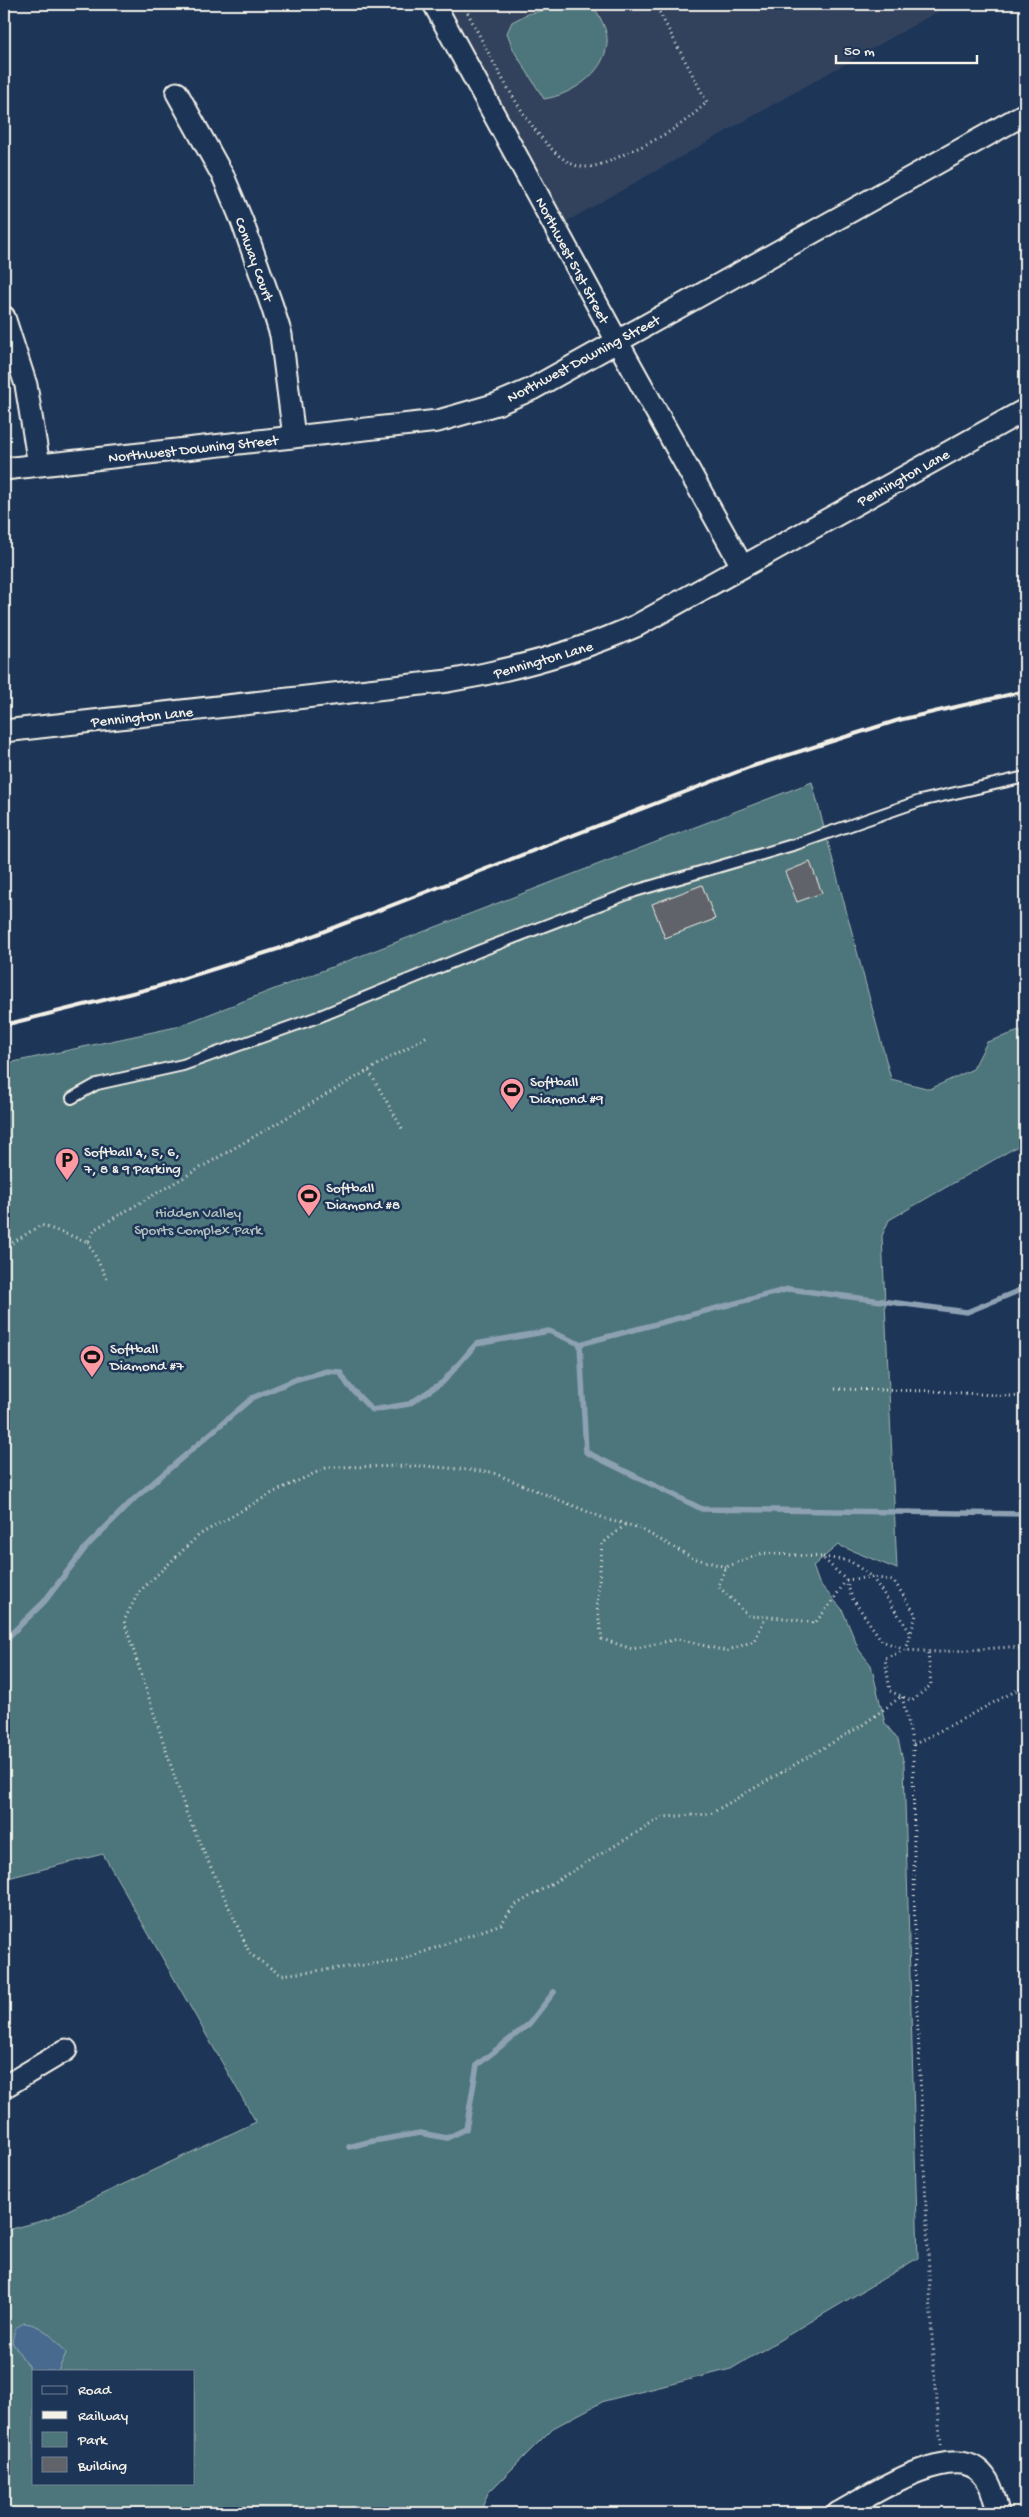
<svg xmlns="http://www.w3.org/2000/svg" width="1029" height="2517" font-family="'Gochi Hand',sans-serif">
  <rect width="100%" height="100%" fill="#1d3557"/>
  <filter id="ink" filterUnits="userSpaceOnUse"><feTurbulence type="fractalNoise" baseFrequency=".02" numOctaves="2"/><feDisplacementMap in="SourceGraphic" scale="10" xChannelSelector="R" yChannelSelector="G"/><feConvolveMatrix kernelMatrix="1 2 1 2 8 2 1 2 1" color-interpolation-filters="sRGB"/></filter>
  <g filter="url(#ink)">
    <path fill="#31435d" d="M434 4H951L555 228Z"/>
    <path fill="#4d767b" stroke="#a0b4b2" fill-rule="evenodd" d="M570 4H593C598 15 609 30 607 44 604 74 571 95 544 99L514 51 507 33 512 22 527 14Z
      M812 782 891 1079 930 1089 973 1069 987 1042 1025 1029V1142L889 1220 882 1236 897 1569 838 1545 813 1566 819 1583 842 1609 859 1650 871 1665 885 1723 898 1740 904 1764 918 2258 731 2369 604 2401 553 2428 488 2493 480 2513H4V2231L49 2219 256 2122 103 1854 4 1879V1064L176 1027ZM24 2323C43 2325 54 2338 66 2353L58 2371H194V2483H34V2375L12 2342Z"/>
    <path fill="#486b8f" stroke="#8da1b3" d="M24 2323C43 2325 54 2338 66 2353L58 2371H34V2375L12 2342 15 2328Z"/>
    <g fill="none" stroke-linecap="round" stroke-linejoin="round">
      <path stroke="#8da1b3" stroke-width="5.5" d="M580 1344 789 1289 967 1312 1025 1288
        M4 1641 44 1602 86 1547 134 1499 252 1398 297 1379 327 1371 340 1372 348 1385 372 1410 409 1404 443 1382 476 1344 549 1331 580 1344 586 1452 702 1509 1025 1514
        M349 2147 368 2142 420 2133 447 2138 466 2129 477 2065 529 2024 554 1992"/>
    </g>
    <path fill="#61636b" stroke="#f4f1e8" d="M810 862 822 893 797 902 785 872Z
      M702 885 715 919 665 938 652 904Z"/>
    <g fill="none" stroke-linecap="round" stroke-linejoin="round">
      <defs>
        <path id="lane" d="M72 1098 97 1084 183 1065 318 1017 479 951 635 891 796 844 920 801 1025 777"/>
        <path id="street" d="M434 4 617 341 742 566
          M177 93 224 178 242 221 272 306 281 335 294 437
          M4 317 26 385 39 465
          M4 469 438 421 497 404 532 389 1025 114
          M4 731 448 681C513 670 575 653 636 626L1025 410
          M4 2087 66 2050
          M838 2513C868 2497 945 2445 977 2469 991 2479 994 2497 998 2513"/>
      </defs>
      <use href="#lane" stroke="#f4f1e8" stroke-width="14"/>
      <use href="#street" stroke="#f4f1e8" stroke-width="25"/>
      <path stroke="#f4f1e8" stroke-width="3" stroke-dasharray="1 4" stroke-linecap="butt" d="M463 4C483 40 540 168 585 167 601 167 616 158 631 151 662 138 683 125 707 102L655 4
        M369 1071 403 1130
        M88 1242 108 1281
        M4 1248 41 1225 88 1242 95 1229 429 1035
        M835 1389 933 1391 1025 1397
        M625 1525 602 1544 597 1607 602 1639 632 1649 678 1639 726 1651 754 1641 766 1617
        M823 1557 850 1561 872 1577 910 1632
        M726 1567 693 1558 637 1527 608 1520 491 1472 425 1466 328 1467 274 1492 199 1535 138 1593 124 1621 186 1812 250 1954 281 1975 399 1961 501 1924 514 1906 663 1817 710 1814 861 1726 902 1696 913 1745 1025 1686
        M846 1580 832 1602 815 1623 785 1618 749 1616 718 1586 726 1567 763 1553 822 1557 846 1580 852 1598 882 1641 906 1650 939 1652 1010 1647 1025 1649
        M846 1580 872 1577 894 1581 916 1615 906 1650
        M905 1650 885 1658 890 1691 912 1701 931 1685 928 1651
        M913 1745 915 1966 933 2358 941 2446"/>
      <use href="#lane" stroke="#1d3557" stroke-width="10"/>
      <use href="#street" stroke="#1d3557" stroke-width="21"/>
      <path stroke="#f4f1e8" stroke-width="4" d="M4 1025 156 987 281 948 750 767 899 720 1025 691"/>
    </g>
  </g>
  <defs>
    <symbol id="stadium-pin" viewBox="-11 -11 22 30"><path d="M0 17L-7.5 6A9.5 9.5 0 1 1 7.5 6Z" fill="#ff9aa2" stroke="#1d3557"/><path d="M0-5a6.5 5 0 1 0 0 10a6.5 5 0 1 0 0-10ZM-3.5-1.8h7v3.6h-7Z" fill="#111"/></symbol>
    <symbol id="parking-pin" viewBox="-11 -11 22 30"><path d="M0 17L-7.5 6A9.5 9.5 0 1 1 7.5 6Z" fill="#ff9aa2" stroke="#1d3557"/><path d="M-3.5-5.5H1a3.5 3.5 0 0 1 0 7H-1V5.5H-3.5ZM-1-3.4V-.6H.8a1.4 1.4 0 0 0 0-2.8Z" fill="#111"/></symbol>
  </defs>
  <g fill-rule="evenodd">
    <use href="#stadium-pin" x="498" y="1076" width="28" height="38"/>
    <use href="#parking-pin" x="53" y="1146" width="28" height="38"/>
    <use href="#stadium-pin" x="295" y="1182" width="28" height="38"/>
    <use href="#stadium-pin" x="78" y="1343" width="28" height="38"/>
  </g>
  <g text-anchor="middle" stroke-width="5" stroke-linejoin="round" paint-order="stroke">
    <g font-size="15" fill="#f4f1e8" stroke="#1d3557">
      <text transform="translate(255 259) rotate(70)" y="5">Conway Court</text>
      <text transform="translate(573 260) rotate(62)" y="5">Northwest 51st Street</text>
      <text transform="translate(583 358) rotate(-28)" y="5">Northwest Downing Street</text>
      <text transform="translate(193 448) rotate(-6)" y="5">Northwest Downing Street</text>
      <text transform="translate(903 477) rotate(-29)" y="5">Pennington Lane</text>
      <text transform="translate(543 659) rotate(-16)" y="5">Pennington Lane</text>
      <text transform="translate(142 716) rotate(-6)" y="5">Pennington Lane</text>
    </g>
    <g font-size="15" fill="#f4f1e8" stroke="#1d3557" text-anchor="start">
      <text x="530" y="1086">Softball<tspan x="530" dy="17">Diamond #9</tspan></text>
      <text x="84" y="1156">Softball 4, 5, 6,<tspan x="84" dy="17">7, 8 &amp; 9 Parking</tspan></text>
      <text x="326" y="1192">Softball<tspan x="326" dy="17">Diamond #8</tspan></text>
      <text x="110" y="1353">Softball<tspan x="110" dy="17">Diamond #7</tspan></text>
    </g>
    <g font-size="15" fill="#b1c0bc" stroke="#1d3557">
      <text x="198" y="1217">Hidden Valley<tspan x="198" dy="17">Sports Complex Park</tspan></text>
    </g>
  </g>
  <rect width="1029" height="2517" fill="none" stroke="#1d3557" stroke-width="20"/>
  <rect x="10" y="10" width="1009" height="2497" fill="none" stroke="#f4f1e8" stroke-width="2" filter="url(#ink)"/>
  <rect x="32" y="2370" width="162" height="115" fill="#1d3557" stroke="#738091"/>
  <rect x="42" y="2386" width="25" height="8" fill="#1d3557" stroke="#738091"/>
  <text x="78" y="2394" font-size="15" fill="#f4f1e8">Road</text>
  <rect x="42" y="2411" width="25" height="8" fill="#f4f1e8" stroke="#738091"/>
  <text x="78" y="2420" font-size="15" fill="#f4f1e8">Railway</text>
  <rect x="42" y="2432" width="25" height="15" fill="#4d767b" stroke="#738091"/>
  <text x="78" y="2444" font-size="15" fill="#f4f1e8">Park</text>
  <rect x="42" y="2457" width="25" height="15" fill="#61636b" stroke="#738091"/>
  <text x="78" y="2470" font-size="15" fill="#f4f1e8">Building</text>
  <path d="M836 55v8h141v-8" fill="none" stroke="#f4f1e8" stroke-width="2.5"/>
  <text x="844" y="55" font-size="15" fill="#f4f1e8" stroke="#1d3557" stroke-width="4" paint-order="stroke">50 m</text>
</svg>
